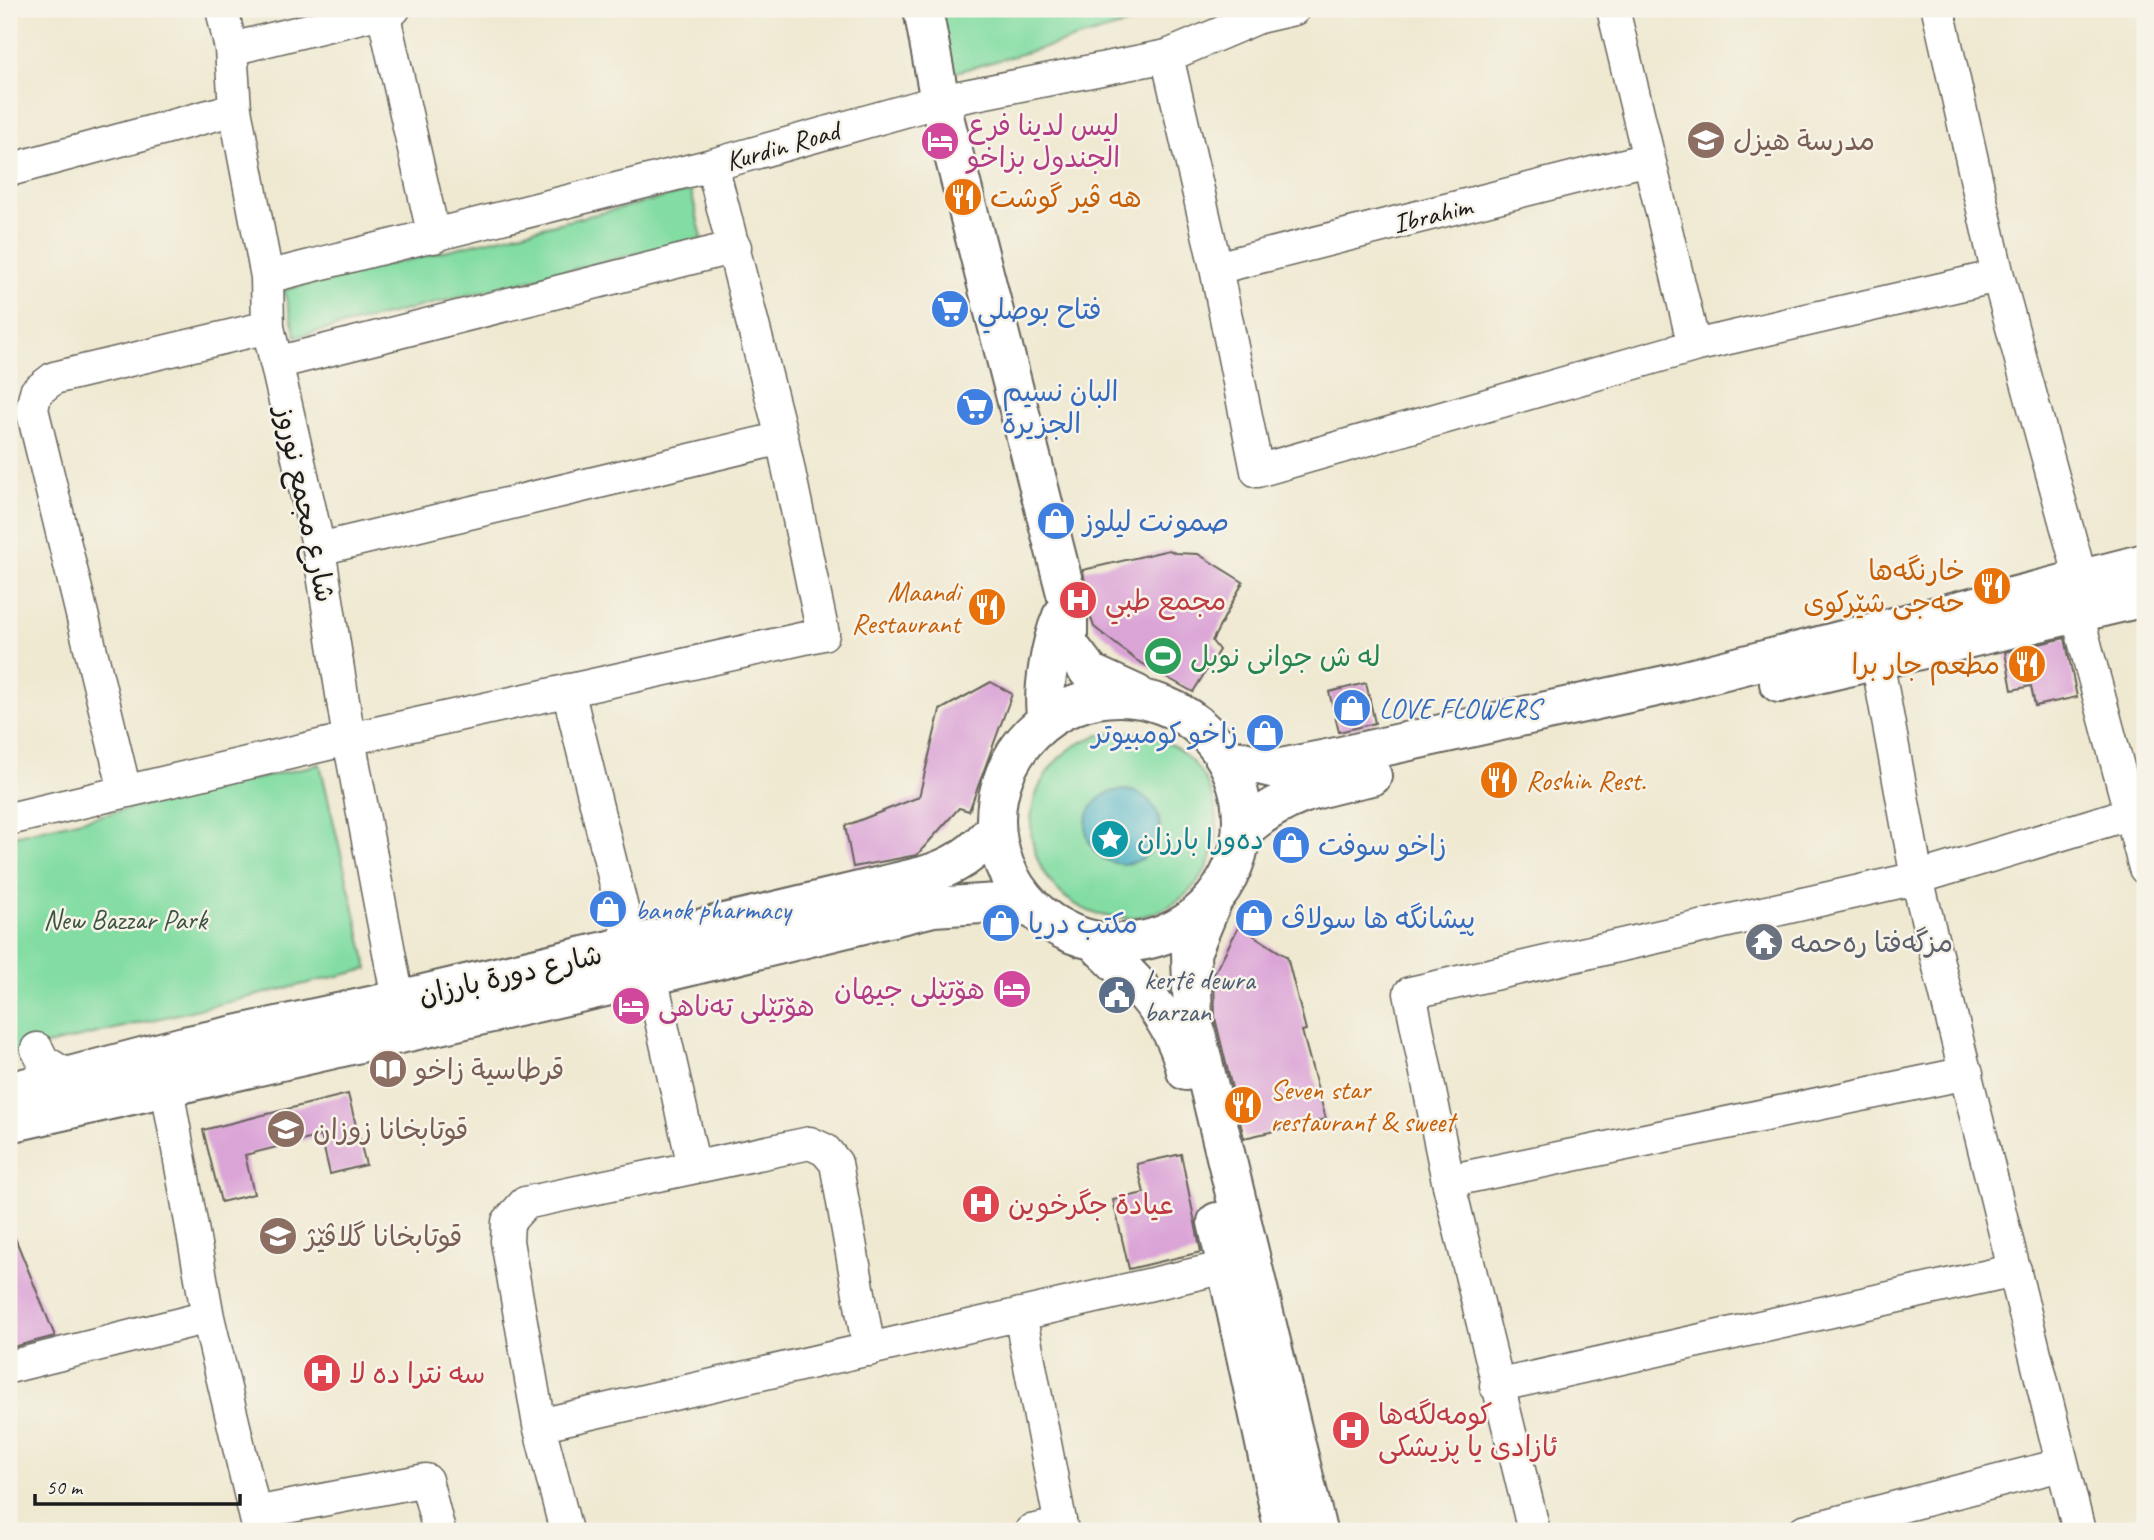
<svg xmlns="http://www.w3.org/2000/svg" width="2154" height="1540" font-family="Caveat,'Playpen Sans Arabic',sans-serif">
  <rect width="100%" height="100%" fill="#f7f3e8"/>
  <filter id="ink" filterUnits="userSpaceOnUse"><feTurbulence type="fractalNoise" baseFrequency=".0143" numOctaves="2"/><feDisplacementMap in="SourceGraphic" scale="14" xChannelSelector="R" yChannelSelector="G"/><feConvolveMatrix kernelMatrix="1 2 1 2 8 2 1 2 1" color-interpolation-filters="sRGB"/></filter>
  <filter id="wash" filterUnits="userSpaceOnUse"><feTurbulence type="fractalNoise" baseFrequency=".00686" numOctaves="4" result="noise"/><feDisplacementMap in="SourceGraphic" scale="28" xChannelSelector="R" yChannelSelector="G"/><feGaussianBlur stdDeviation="1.57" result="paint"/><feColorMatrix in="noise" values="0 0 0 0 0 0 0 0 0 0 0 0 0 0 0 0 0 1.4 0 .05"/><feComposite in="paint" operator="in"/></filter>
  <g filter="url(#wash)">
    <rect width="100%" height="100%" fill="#efe9d1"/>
    <path fill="#83dda3" stroke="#507c60" stroke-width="2" d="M932 9H1182L946 75Z
      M691 191 702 238 296 337 284 290Z
      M1031 825a93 93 0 1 1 186 0a93 93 0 1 1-186 0Z
      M320 764 368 969 9 1054V837Z"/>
    <path fill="#46b1c3" stroke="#316670" stroke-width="2" d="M1086 827a37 37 0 1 1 74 0a37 37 0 1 1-74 0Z"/>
    <g id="blocks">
      <path fill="#dba4d7" d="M1169 550 1175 553 1198 554 1243 582 1212 641 1219 650 1193 692 1136 660 1094 627 1090 615 1083 570Z
        M2065 638 2077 697 2035 706 2031 686 2012 690 2005 652Z
        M991 682 1012 694 969 811 959 808 917 855 853 867 845 826 919 797 940 710Z
        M1366 683 1375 723 1339 732 1329 692Z
        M1239 926 1287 957 1306 1030 1302 1031 1326 1119 1244 1138 1215 1018 1214 974Z
        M348 1094 366 1165 330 1174 321 1136 245 1155 254 1194 221 1202 203 1130Z
        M1181 1154 1201 1252 1129 1269 1113 1200 1144 1193 1137 1164Z
        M9 1223 55 1336 9 1348Z"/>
    </g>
  </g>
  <g filter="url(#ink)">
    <use href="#blocks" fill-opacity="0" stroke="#66645b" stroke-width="2"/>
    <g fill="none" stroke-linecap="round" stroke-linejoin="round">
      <defs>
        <path id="street" d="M222 9 231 49 235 109 267 277 268 327 319 549 349 739 398 1000
          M1613 9 1694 346
          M1938 9 1998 276 2081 579
          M383 12 434 237
          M231 49 394 9
          M1167 56 1216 268 1257 471 1694 346 1998 276
          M9 170 235 109
          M1216 268 1648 159
          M267 277 712 165 940 101 1167 56 1259 17 1294 9
          M276 363 735 247
          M319 549 782 438
          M2077 614 2145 868
          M1877 660 1917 878 2079 1531
          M568 690 631 945
          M125 791 32 409 36 392 54 378 268 327
          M9 819 349 739 823 634 782 438 712 165
          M651 976 694 1167
          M37 1049 43 1061 68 1076
          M167 1088 208 1317 259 1531
          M1448 1181 1967 1073
          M1020 1314 1062 1531
          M9 1367 208 1317
          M1496 1386 2015 1270
          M539 1425 1226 1267
          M255 1513 426 1480 439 1531
          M566 1531 539 1425 507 1241 508 1222 525 1203 810 1143 825 1150 836 1163 869 1350
          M1031 1531 1061 1525
          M1534 1531 1448 1181 1410 993 1917 878 2145 809
          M1804 1531 2061 1465"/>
        <path id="secondary" d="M923 9 940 101 1068 601V644L1090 673 1136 694
          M1779 683 2145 597
          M996 820a123 123 0 1 1 246 0a123 123 0 1 1-246 0Z
          M1047 720C1041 693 1051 642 1062 616
          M1226 757 1276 769 1332 758 1670 684 2145 563
          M1243 830C1283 794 1321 787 1372 776
          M1211 905 1191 953 1193 1021 1317 1531
          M1095 942C1133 979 1175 1017 1186 1071
          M9 1092 184 1046 398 1000 923 876C954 867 976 853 996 827
          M9 1123 601 988 933 907 998 903 1030 908
          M1217 1222 1284 1531"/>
      </defs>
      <use href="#street" stroke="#66645b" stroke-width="35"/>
      <use href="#secondary" stroke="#66645b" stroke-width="42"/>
      <use href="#street" stroke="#fff" stroke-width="32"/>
      <use href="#secondary" stroke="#fff" stroke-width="38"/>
    </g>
  </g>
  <defs>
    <symbol id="school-disc" viewBox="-11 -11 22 22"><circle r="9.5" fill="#8d6e63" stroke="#f7f3e8"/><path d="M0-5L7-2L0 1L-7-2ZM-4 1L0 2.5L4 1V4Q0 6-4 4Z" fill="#fff"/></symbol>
    <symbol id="hotel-disc" viewBox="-11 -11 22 22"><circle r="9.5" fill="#d1479c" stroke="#f7f3e8"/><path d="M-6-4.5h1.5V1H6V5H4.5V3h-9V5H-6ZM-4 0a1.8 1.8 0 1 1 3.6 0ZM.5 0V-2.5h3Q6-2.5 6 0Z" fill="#fff"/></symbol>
    <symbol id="restaurant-disc" viewBox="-11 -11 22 22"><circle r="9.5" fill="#e8710a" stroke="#f7f3e8"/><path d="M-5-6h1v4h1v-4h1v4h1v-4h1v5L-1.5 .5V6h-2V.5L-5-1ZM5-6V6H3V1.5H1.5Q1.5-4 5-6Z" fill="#fff"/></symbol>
    <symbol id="supermarket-disc" viewBox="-11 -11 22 22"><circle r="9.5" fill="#3f7fe0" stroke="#f7f3e8"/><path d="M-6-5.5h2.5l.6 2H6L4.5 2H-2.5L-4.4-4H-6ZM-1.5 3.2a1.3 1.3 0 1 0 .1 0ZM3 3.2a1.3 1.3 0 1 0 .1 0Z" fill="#fff"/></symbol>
    <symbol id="shop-disc" viewBox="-11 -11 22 22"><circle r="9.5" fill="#3f7fe0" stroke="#f7f3e8"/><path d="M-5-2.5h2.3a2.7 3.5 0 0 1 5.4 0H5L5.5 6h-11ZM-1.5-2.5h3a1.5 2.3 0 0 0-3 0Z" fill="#fff"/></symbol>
    <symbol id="hospital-disc" viewBox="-11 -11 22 22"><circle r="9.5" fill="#e0444e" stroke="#f7f3e8"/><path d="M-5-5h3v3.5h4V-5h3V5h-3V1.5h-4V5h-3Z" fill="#fff"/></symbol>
    <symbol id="stadium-disc" viewBox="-11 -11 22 22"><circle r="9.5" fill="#2e9e5b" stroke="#f7f3e8"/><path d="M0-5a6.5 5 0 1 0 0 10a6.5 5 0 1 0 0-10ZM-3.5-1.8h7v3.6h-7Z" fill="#fff"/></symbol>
    <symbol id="sight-disc" viewBox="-11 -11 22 22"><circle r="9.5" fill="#0f9aa8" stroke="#f7f3e8"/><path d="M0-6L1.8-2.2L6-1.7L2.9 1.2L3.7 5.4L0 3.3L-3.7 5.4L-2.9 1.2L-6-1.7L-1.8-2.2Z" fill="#fff"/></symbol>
    <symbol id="temple-disc" viewBox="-11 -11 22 22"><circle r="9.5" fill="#6b7280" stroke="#f7f3e8"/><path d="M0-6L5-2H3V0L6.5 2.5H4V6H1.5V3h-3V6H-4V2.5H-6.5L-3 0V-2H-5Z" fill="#fff"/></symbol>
    <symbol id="civic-disc" viewBox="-11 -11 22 22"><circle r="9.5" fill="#5c6f8a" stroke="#f7f3e8"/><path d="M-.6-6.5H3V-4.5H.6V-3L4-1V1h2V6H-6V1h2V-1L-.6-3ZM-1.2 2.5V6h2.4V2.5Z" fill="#fff"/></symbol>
    <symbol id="library-disc" viewBox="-11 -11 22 22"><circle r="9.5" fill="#8d6e63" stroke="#f7f3e8"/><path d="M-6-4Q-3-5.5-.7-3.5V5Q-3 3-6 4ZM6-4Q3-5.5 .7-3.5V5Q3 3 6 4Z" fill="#fff"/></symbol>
  </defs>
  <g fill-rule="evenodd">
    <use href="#school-disc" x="1684" y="118" width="44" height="44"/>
    <use href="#hotel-disc" x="918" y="119" width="44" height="44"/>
    <use href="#restaurant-disc" x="941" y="175" width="44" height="44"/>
    <use href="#supermarket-disc" x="928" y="287" width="44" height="44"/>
    <use href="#supermarket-disc" x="953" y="385" width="44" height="44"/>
    <use href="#shop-disc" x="1034" y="499" width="44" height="44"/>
    <use href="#restaurant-disc" x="1970" y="564" width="44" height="44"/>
    <use href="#hospital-disc" x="1056" y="578" width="44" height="44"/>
    <use href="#restaurant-disc" x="965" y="585" width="44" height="44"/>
    <use href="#stadium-disc" x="1141" y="634" width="44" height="44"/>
    <use href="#restaurant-disc" x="2005" y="642" width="44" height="44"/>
    <use href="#shop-disc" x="1330" y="686" width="44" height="44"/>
    <use href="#shop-disc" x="1243" y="711" width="44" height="44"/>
    <use href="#restaurant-disc" x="1477" y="758" width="44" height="44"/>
    <use href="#sight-disc" x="1088" y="817" width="44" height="44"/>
    <use href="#shop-disc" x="1269" y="823" width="44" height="44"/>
    <use href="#shop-disc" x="586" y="887" width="44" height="44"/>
    <use href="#shop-disc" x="1232" y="896" width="44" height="44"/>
    <use href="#shop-disc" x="979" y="901" width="44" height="44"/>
    <use href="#temple-disc" x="1742" y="920" width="44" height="44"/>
    <use href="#hotel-disc" x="990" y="967" width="44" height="44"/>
    <use href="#civic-disc" x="1095" y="973" width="44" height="44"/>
    <use href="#hotel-disc" x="609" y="984" width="44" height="44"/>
    <use href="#library-disc" x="366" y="1047" width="44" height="44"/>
    <use href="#restaurant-disc" x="1221" y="1083" width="44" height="44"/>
    <use href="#school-disc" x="264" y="1107" width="44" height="44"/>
    <use href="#hospital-disc" x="959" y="1182" width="44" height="44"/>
    <use href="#school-disc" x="256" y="1214" width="44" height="44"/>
    <use href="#hospital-disc" x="300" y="1351" width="44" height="44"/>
    <use href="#hospital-disc" x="1329" y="1408" width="44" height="44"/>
  </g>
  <g text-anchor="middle" stroke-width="5" stroke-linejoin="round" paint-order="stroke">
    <g font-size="28" fill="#b23c85" stroke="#f7f3e8" text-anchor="start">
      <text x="967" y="135">ليس لدينا فرع<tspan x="967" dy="32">الجندول بزاخو</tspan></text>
      <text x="985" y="999" text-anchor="end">هۆتێلی جیهان</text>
      <text x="658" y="1016">هۆتێلی تەناهی</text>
    </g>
    <g font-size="28" fill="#785e54" stroke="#f7f3e8" text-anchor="start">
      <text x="1733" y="150">مدرسة هيزل</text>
      <text x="415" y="1079">قرطاسية زاخو</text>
      <text x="313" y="1139">قوتابخانا زوزان</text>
      <text x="305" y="1246">قوتابخانا گلاڤێژ</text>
    </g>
    <g font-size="28" fill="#1c1c1c" stroke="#f7f3e8">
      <text transform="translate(782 145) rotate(-16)" y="10">Kurdin Road</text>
      <text transform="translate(1432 214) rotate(-14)" y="10">Ibrahim</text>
      <text transform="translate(306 504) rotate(78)" y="10">شارع مجمع نوروز</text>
      <text transform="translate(510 974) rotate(-13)" y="10">شارع دورة بارزان</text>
    </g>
    <g font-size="28" fill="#c56008" stroke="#f7f3e8" text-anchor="start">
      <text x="990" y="207">هه ڤير گوشت</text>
      <text x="1965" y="580" text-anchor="end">خارنگەها<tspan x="1965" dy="32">حەجى شێركوى</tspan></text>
      <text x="960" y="601" text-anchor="end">Maandi<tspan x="960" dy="32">Restaurant</tspan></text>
      <text x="2000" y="674" text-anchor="end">مطعم جار برا</text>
      <text x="1526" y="790">Roshin Rest.</text>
      <text x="1270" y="1099">Seven star<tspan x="1270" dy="32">restaurant &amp; sweet</tspan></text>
    </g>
    <g font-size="28" fill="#366cbe" stroke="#f7f3e8" text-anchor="start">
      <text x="977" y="319">فتاح بوصلي</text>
      <text x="1002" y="401">البان نسيم<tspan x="1002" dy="32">الجزيرة</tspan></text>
      <text x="1083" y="531">صمونت ليلوز</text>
      <text x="1379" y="718">LOVE FLOWERS</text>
      <text x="1238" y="743" text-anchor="end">زاخو كومبيوتر</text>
      <text x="1318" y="855">زاخو سوفت</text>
      <text x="635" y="919">banok pharmacy</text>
      <text x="1281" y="928">پيشانگه ها سولاڤ</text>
      <text x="1028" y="933">مكتب دريا</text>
    </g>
    <g font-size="28" fill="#be3a42" stroke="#f7f3e8" text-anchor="start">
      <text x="1105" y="610">مجمع طبي</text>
      <text x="1008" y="1214">عيادة جگرخوين</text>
      <text x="349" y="1383">سه نترا ده لا</text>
      <text x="1378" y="1424">کومەلگەھا<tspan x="1378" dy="32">ئازادی یا پزیشکی</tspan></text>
    </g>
    <g font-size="28" fill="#27864d" stroke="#f7f3e8" text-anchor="start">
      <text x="1190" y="666">له ش جوانى نوبل</text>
    </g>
    <g font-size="28" fill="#0d838f" stroke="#f7f3e8" text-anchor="start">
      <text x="1137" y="849">دەورا بارزان</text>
    </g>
    <g font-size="28" fill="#3b5644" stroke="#f7f3e8">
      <text x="125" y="929">New Bazzar Park</text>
    </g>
    <g font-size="28" fill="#5b616d" stroke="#f7f3e8" text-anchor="start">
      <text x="1791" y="952">مزگەفتا رەحمە</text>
    </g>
    <g font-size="28" fill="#4e5e75" stroke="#f7f3e8" text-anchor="start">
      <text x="1144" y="989">kertê dewra<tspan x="1144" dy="32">barzan</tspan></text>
    </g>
  </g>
  <rect width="2154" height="1540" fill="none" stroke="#f7f3e8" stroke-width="35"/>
  <path d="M35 1494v10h205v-10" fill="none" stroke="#1c1c1c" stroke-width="3.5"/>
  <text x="46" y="1494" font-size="21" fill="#1c1c1c" stroke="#f7f3e8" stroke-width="5" paint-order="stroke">50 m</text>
</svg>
